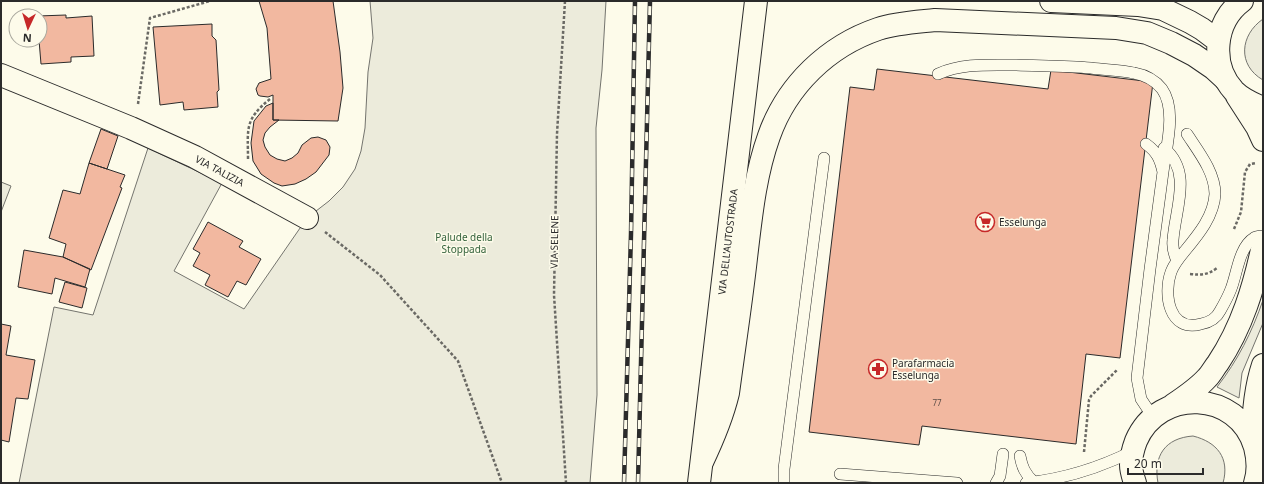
<svg xmlns="http://www.w3.org/2000/svg" width="1264" height="484" font-family="'Noto Sans',sans-serif">
  <rect width="100%" height="100%" fill="#fdfbea"/>
  <path fill="#ecebdb" stroke="#74746e" d="M370 1H606L602 70 596 128 597 395 590 483H19L54 307 93 315 148 148 222 183 174 271 244 309 307 218 329 201 343 187 355 169 361 151 365 128 368 72 373 38Z
    M1263 19V80C1237 65 1240 35 1263 19Z
    M1 182 11 186 1 212Z
    M1263 300V323L1242 373 1239 398 1217 387C1238 360 1252 332 1263 300Z
    M1193 436C1217 442 1230 458 1223 483H1158C1153 456 1165 438 1193 436Z"/>
  <path fill="#f2b8a0" stroke="#2b2b2b" d="M259 1H333L340 52 343 88 338 121 273 120V95L268 97 260 96 258 95 256 89 259 83 271 79 267 28Z
    M66 15V18L92 16 94 56 71 57V62L41 64 39 40 40 16H38Z
    M212 24V36L216 40 219 90 217 92 218 107 184 110 183 102 160 105 153 27Z
    M877 69 1048 89 1051 70 1153 82 1120 358 1086 354 1076 444 922 426 919 445 809 432 850 87 874 90Z
    M273 103V120H279L270 127 265 133 263 140 265 147 270 155 277 159 285 161 292 158 298 153 302 145 311 138 318 137 326 140 330 147 329 155 316 172 306 179 295 184 282 186 274 183 261 174 253 161 251 143 254 121 266 106Z
    M101 129 118 136 107 169 89 163Z
    M89 163 125 175 120 187 122 188 91 270 63 257 66 244 49 238 63 190 80 194Z
    M208 222 243 241 239 247 261 259 246 285 237 281 228 297 205 285 210 275 193 266 200 253 193 249Z
    M24 250 63 257 90 269 85 287 55 278 52 294 18 287Z
    M65 282 87 288 82 308 59 302Z
    M1 324 11 326 6 355 35 360 28 399 16 398 9 442 1 440Z"/>
  <g fill="none" stroke-linecap="round" stroke-linejoin="round">
    <defs>
      <path id="lane" d="M938 74C962 63 989 65 1016 65 1041 66 1066 66 1091 68 1105 70 1120 70 1134 73 1145 75 1155 80 1162 89 1177 110 1166 148 1163 172
        M1187 134C1198 151 1215 172 1215 194 1214 216 1198 235 1184 252 1179 258 1174 264 1171 272 1163 294 1169 333 1201 324 1210 322 1216 319 1220 311 1224 304 1228 297 1231 289 1237 274 1239 247 1254 238 1256 236 1260 236 1263 236
        M1146 144C1157 152 1160 159 1163 172L1150 269 1137 378 1141 399 1153 417
        M1164 148C1193 172 1175 209 1173 240 1172 247 1174 254 1177 261
        M1020 456C1022 467 1025 474 1034 482
        M840 474 957 483
        M784 483V469L824 158
        M996 483 1000 476 1003 454
        M1026 483C1064 479 1099 468 1133 451"/>
      <g id="street">
        <path id="s1" d="M1 75 131 128 195 157 307 218"/>
      </g>
      <path id="secondary" d="M1051 1 1138 5 1163 9 1190 22 1202 29 1218 41
        M1242 1C1214 22 1210 65 1234 91 1242 99 1253 104 1263 108
        M1237 96 1257 127 1263 140
        M1173 405C1185 397 1197 389 1207 378 1211 374 1214 368 1218 363 1242 327 1254 287 1263 245
        M1253 439C1253 414 1255 389 1263 365
        M1135 483C1133 477 1131 471 1131 465 1131 457 1133 449 1136 441 1159 387 1238 390 1255 447 1258 459 1259 471 1255 483"/>
      <g id="highway">
        <path d="M702 462C713 439 722 418 728 393 734 348 741 303 746 258 751 216 755 175 769 136 787 85 828 46 878 29 896 23 916 22 935 20L1116 28 1147 33 1171 43 1194 55 1213 68 1225 79"/>
        <path id="s2" d="M699 483 756 1"/>
      </g>
    </defs>
    <use href="#lane" stroke="#2b2b2b" stroke-width="12"/>
    <use href="#street" stroke="#2b2b2b" stroke-width="24"/>
    <use href="#secondary" stroke="#2b2b2b" stroke-width="24"/>
    <use href="#highway" stroke="#2b2b2b" stroke-width="24"/>
    <path stroke="#6a6964" stroke-width="2.5" stroke-dasharray="3 2" stroke-linecap="butt" d="M565 1 557 134 554 295 566 483
      M138 104 150 18 210 1
      M248 159C248 129 244 120 270 99
      M1234 229 1241 212 1245 172 1250 164 1256 163
      M325 232 380 275 458 361 502 483
      M1190 274C1201 275 1208 275 1217 268
      M1084 452 1089 400 1091 396 1118 369"/>
    <use href="#lane" stroke="#fdfbea" stroke-width="11"/>
    <use href="#street" stroke="#fdfbea" stroke-width="22"/>
    <use href="#secondary" stroke="#fdfbea" stroke-width="22"/>
    <use href="#highway" stroke="#fdfbea" stroke-width="22"/>
    <defs>
      <path id="rail" d="M624 483 631 234 635 1
        M638 483 650 1"/>
    </defs>
    <use href="#rail" stroke="#2b2b2b" stroke-width="4.5"/>
    <use href="#rail" stroke="#fdfbea" stroke-width="3" stroke-dasharray="9" stroke-linecap="butt"/>
  </g>
  <defs>
    <symbol id="supermarket-ring" viewBox="-11 -11 22 22"><circle r="9.5" fill="#fdfbea" stroke="#c62828" stroke-width="1.5"/><path d="M-6-5.5h2.5l.6 2H6L4.5 2H-2.5L-4.4-4H-6ZM-1.5 3.2a1.3 1.3 0 1 0 .1 0ZM3 3.2a1.3 1.3 0 1 0 .1 0Z" fill="#c62828"/></symbol>
    <symbol id="pharmacy-ring" viewBox="-11 -11 22 22"><circle r="9.5" fill="#fdfbea" stroke="#c62828" stroke-width="1.5"/><path d="M-2-6h4v4h4v4h-4v4h-4v-4h-4v-4h4Z" fill="#c62828"/></symbol>
  </defs>
  <g fill-rule="evenodd">
    <use href="#supermarket-ring" x="974" y="211" width="22" height="22"/>
    <use href="#pharmacy-ring" x="867" y="358" width="22" height="22"/>
  </g>
  <g text-anchor="middle" stroke-width="3" stroke-linejoin="round" paint-order="stroke">
    <g font-size="8" fill="#5d4e48">
      <text x="937" y="406">77</text>
    </g>
    <g font-size="10" fill="#2b2b2b" stroke="#fdfbea">
      <text dy="4" stroke="none"><textPath href="#s1" startOffset="239">VIA TALIZIA</textPath></text>
      <text transform="translate(554 242) rotate(-89)" y="4">VIA SELENE</text>
      <text dy="4" stroke="none"><textPath href="#s2" startOffset="243">VIA DELL'AUTOSTRADA</textPath></text>
    </g>
    <g font-size="10" fill="#2b2b2b" stroke="#fdfbea" text-anchor="start">
      <text x="999" y="226">Esselunga</text>
      <text x="892" y="367">Parafarmacia<tspan x="892" dy="12">Esselunga</tspan></text>
    </g>
    <g font-size="10" fill="#34623c" stroke="#fdfbea">
      <text x="464" y="241">Palude della<tspan x="464" dy="12">Stoppada</tspan></text>
    </g>
  </g>
  <rect width="1264" height="484" fill="none" stroke="#2b2b2b" stroke-width="4"/>
  <g transform="translate(28 28) rotate(184)"><circle r="19" fill="#fdfbea" stroke="#a9a89e"/>
  <path d="M0-3L7 15L0 10L-7 15Z" fill="#c62828"/>
  <text y="-6" font-size="11" font-weight="bold" text-anchor="middle" fill="#2b2b2b">N</text>
  </g>
  <path d="M1128 468v6h75v-6" fill="none" stroke="#2b2b2b" stroke-width="2"/>
  <text x="1134" y="468" font-size="12" fill="#2b2b2b" stroke="#fdfbea" stroke-width="3" paint-order="stroke">20 m</text>
</svg>
